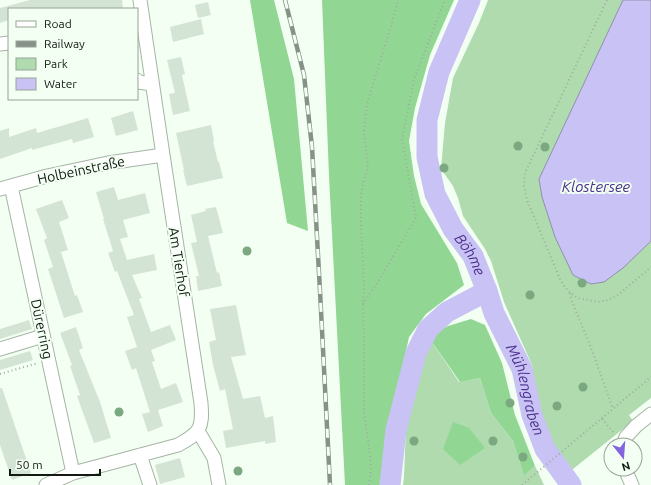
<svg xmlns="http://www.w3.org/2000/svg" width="651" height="485" font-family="Ubuntu,sans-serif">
  <rect width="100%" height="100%" fill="#f2fff2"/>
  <path fill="#afdbaf" d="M488 0H651V398L629 415 633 421 568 473 551 442 538 412 532 365 504 302 491 261 485 249 463 216 458 198 453 186 441 169 445 123 453 78 479 23Z
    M430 339 459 382 480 378 491 413 513 441 524 474 535 466 544 485H403L404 476 406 427 424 355Z"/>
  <path fill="#91d793" d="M250 0H274L294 79 308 231 287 223Z
    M322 0H454L430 55 415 108 409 141 414 176 421 204 457 263 464 285 426 314 409 337 390 428 384 485H345L329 176Z
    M471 319 485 325 502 363 515 415 535 466 524 475 513 441 491 413 480 378 460 382 430 339 432 334 448 326Z
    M453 422 469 428 485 448 460 465 443 449Z"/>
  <path fill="#c9c2f4" stroke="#928fb0" d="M623 0H651V241L623 268 604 282 591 284 573 275 555 237 542 197 539 179Z"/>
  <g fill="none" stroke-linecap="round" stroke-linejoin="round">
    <g stroke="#c9c2f4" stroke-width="21">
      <path id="s1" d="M470 0 439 72 427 120V157L435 194 453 229 473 256 487 291 494 313 522 369 532 415 545 449 571 485"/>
      <path d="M390 485 396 430 416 353 428 329 447 312 487 291"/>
    </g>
  </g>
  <path fill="#d4e4d4" d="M30 0H122L123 9H9V20L0 23V8Z
    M208 2 211 15 198 18 195 5Z
    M201 19 204 34 173 42 170 27Z
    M181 57 185 74 182 75 190 111 173 115 169 94 175 93 167 60Z
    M133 111 138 130 116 136 111 118Z
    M88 118 94 137 73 143 72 139 32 150V148L0 159V131L9 128V137L36 128 37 133Z
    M211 125 214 141H213L218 162H219L223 178 187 186 183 170H184L176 133Z
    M114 187 118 200 145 193 150 213 123 220 128 237 120 239 127 260 154 254 157 270 132 275 142 298 139 299 151 332 170 325 176 340 151 350 155 361 152 362 161 389 176 383 183 402 158 410 163 426 148 432 142 414 150 412 136 368 132 370 125 351 137 347 127 317 134 315 117 271 115 272 108 253 113 251 103 219H104L96 192Z
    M62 200 69 218 59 222 68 250 61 252 75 296 77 295 83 312 64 318 48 269 53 267 44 240 47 238 36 209Z
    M216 207 223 233 208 236 217 273 219 272 222 286 198 291 196 276H199L191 243 197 242 191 215 206 211 205 209Z
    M236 305 246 355 231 357 243 399 260 396 265 418 273 416 276 442 265 444V441L226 448 223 431 233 429 225 389 220 391 213 365 209 342 216 340 210 309Z
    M29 320 32 329 0 339V329Z
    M76 327 83 348 79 350 100 402 111 438 94 443 77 396 80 395 70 366 72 365 60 333Z
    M30 351 33 360 0 370V360Z
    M0 388H2L31 473 12 480 0 445Z
    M180 458 185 477 160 484 155 465Z"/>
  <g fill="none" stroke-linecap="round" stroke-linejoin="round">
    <defs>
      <path id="minor" d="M0 44 9 43
        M137 80 138 82 152 84
        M11 186 73 473
        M0 189 47 176 108 163 163 155
        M0 349 43 336
        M198 431 214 458 219 485
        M623 445 626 437 636 426 651 414
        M140 455 150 485
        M625 469 632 485
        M46 485 73 473 178 445C200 433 203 429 201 403L163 155 140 0"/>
    </defs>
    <use href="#minor" stroke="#a5b4a5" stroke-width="15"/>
    <path stroke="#a0aaa0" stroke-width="2" stroke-dasharray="1 3" stroke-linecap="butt" d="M607 0 525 173 524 186 527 200 560 279 564 286 570 293 578 298 598 302 608 300 618 295 651 267
      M570 293 571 299 593 353 613 409
      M363 304 379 280 416 218 402 139 414 80 429 41 445 0
      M0 374 38 363
      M602 419 615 434
      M369 485 371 470 370 454 364 412V345L363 305 364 284 361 224V194L364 180 368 168 364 131 367 104 393 19 398 0
      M522 485 651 377"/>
    <use href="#minor" stroke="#fff" stroke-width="13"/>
    <defs>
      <path id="rail" d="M285 0 304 75 312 147 320 291 330 485"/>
    </defs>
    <use href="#rail" stroke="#889188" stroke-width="4.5"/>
    <use href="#rail" stroke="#f2fff2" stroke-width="3" stroke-dasharray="9" stroke-linecap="butt"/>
  </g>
  <g fill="#7ba880">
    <circle cx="518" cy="146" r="4.5"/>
    <circle cx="545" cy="147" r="4.5"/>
    <circle cx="444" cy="168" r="4.5"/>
    <circle cx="247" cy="251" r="4.5"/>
    <circle cx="582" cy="283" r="4.5"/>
    <circle cx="530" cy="295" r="4.5"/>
    <circle cx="583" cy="387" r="4.5"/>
    <circle cx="510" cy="403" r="4.5"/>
    <circle cx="557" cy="406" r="4.5"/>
    <circle cx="119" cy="412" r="4.5"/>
    <circle cx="414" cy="441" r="4.5"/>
    <circle cx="493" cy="441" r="4.5"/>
    <circle cx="523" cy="457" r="4.5"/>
    <circle cx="238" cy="471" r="4.5"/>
  </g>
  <g text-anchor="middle" stroke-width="4" stroke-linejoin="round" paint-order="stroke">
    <g font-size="14" fill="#131813" stroke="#f2fff2">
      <text transform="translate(81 170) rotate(-12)" y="5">Holbeinstraße</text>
      <text transform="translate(179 262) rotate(81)" y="5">Am Tierhof</text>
      <text transform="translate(42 329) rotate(78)" y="5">Dürerring</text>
    </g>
    <g font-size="15" font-style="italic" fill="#4b308e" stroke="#f2fff2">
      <text x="596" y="192">Klostersee</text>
      <text dy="5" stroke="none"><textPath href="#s1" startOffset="273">Böhme</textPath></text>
      <text dy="5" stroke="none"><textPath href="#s1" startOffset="420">Mühlengraben</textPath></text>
    </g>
  </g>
  <rect x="8" y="8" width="130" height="92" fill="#f2fff2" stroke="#99a399"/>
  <rect x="16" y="21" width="20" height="6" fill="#ffffff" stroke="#99a399"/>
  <text x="44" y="28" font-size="12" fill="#131813">Road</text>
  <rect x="16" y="41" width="20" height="6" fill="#889188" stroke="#99a399"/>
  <text x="44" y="48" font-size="12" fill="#131813">Railway</text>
  <rect x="16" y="58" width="20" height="12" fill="#afdbaf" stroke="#99a399"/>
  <text x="44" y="68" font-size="12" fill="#131813">Park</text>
  <rect x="16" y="78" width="20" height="12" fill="#c9c2f4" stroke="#99a399"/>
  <text x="44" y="88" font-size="12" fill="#131813">Water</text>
  <g transform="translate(623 457) rotate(163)"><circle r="19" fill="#f2fff2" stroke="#99a399"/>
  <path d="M0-3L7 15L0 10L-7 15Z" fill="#8464e0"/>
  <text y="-6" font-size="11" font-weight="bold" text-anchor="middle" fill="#131813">N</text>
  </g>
  <path d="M10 469v6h90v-6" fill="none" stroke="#131813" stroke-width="2"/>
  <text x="16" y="469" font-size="12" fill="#131813" stroke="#f2fff2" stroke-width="3" paint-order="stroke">50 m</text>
</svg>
